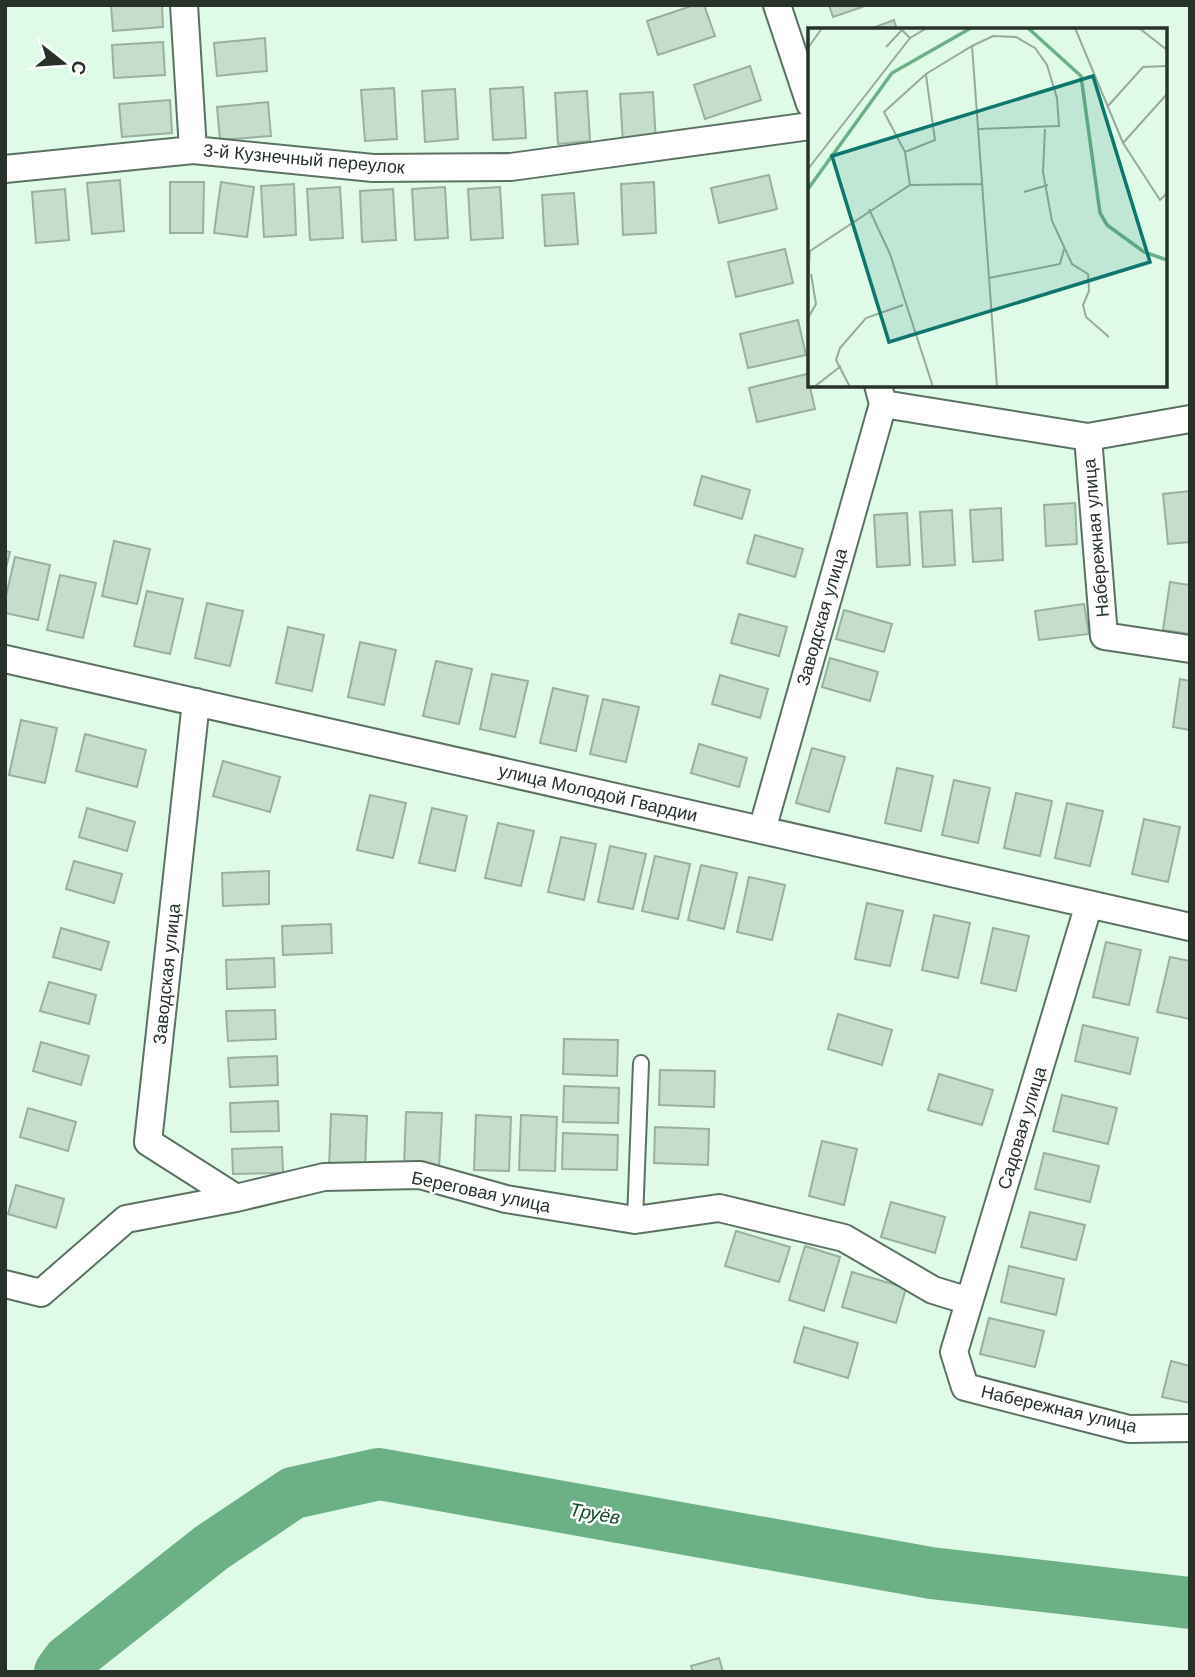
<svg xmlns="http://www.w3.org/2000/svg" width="1195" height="1677" font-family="Helvetica,sans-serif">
  <rect width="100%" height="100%" fill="#e0fae8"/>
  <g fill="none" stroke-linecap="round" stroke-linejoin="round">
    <path stroke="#6bb185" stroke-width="52" d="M60 1672 68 1661 211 1548 293 1493 379 1474 931 1573 1190 1603"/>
  </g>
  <path fill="#c5decc" stroke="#99b0a0" stroke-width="2" d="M111 5H162L163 27 113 31Z
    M694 5H704L715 36 658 55 647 21Z
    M829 5H868L833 17Z
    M894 20 897 30H867Z
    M265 38 267 71 217 76 214 43Z
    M163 42 165 75 114 78 112 45Z
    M750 66 761 100 705 119 694 85Z
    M523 87 526 138 493 140 490 89Z
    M394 88 397 139 365 141 361 90Z
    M455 89 458 139 425 142 422 91Z
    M587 91 590 141 558 144 555 93Z
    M653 92 656 142 623 144 620 94Z
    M170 100 172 133 122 137 119 104Z
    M268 102 271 136 220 140 217 107Z
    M769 175 777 209 719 223 711 188Z
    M120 180 124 231 92 234 87 183Z
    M170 182H204L203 233H170Z
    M221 182 254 187 247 237 214 233Z
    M654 182 656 233 623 235 621 184Z
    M294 184 296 235 264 237 261 186Z
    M340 187 343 238 310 240 307 189Z
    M445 187 448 238 415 240 412 189Z
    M500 187 503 238 471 240 468 189Z
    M65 189 69 240 36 243 32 192Z
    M393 189 396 240 362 242 360 191Z
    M574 193 578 244 545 246 542 195Z
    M785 249 793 283 736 297 728 262Z
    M798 320 806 355 748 368 740 334Z
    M807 374 815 409 757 422 749 388Z
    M702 476 750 490 742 519 694 505Z
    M1190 491V542L1168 544 1163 494Z
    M1075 503 1077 544 1046 546 1044 505Z
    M1001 508 1003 560 973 562 970 510Z
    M952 510 955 565 923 567 920 512Z
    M907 513 910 565 877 567 874 515Z
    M755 535 803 549 795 577 747 563Z
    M114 541 150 549 137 604 102 596Z
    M5 551 10 552 5 572Z
    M15 557 50 565 38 620 5 613V600Z
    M60 575 96 583 83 638 47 630Z
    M1170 582 1190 585V634L1163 630Z
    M147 591 183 599 170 654 134 646Z
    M207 603 243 611 230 666 195 658Z
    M1084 604 1089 634 1039 640 1035 611Z
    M844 610 892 624 884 652 836 639Z
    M739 614 787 627 779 656 731 643Z
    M288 627 324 635 312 691 276 683Z
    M360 642 396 650 384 705 348 697Z
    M830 658 878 672 870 701 822 687Z
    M436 661 472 669 459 724 423 716Z
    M492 674 528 681 515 737 480 729Z
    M720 675 768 689 760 718 712 704Z
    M1180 679 1190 681V730L1173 727Z
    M553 688 588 696 576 751 540 743Z
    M603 699 639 707 626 762 590 754Z
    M21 720 57 728 45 783 9 775Z
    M85 734 146 750 137 787 76 771Z
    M699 744 747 758 739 787 691 773Z
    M812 748 845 757 829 812 796 803Z
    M223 761 280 777 270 812 213 796Z
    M897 768 933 776 921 831 885 823Z
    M954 780 990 788 978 843 942 835Z
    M1016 793 1052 801 1040 856 1004 848Z
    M370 795 406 803 393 858 357 850Z
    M1067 803 1103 811 1090 866 1055 858Z
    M87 808 135 822 127 851 79 837Z
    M432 808 467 816 455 871 419 863Z
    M1144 819 1180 827 1168 882 1132 874Z
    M498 823 534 831 521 886 485 878Z
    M561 837 596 844 584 900 548 892Z
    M610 846 646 854 633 909 598 902Z
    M655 856 690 864 678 919 642 911Z
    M74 861 122 874 114 903 66 889Z
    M701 865 737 873 724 929 688 920Z
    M269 871V904L223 906 222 873Z
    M749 877 785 885 772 940 737 932Z
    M867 903 903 911 890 966 855 959Z
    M934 915 970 923 958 978 922 970Z
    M331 924 332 953 283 955 282 926Z
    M61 928 109 942 101 970 53 957Z
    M993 928 1029 936 1016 991 981 983Z
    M1106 942 1141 950 1129 1005 1093 997Z
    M1170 957 1190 961V1019L1157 1012Z
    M274 958 275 987 227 989 226 960Z
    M49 982 96 995 89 1024 40 1011Z
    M275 1010 276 1039 228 1041 226 1011Z
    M838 1014 892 1030 882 1065 828 1049Z
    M1083 1025 1138 1038 1130 1074 1075 1061Z
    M564 1039 618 1040 617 1076 563 1074Z
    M41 1042 89 1056 81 1085 33 1071Z
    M277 1056 278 1085 230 1087 228 1058Z
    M660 1070 715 1071 714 1107 659 1105Z
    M939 1074 993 1090 982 1125 928 1110Z
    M564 1086 619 1088 618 1123 563 1122Z
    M1062 1095 1117 1108 1108 1144 1053 1131Z
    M278 1101 279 1131 231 1132 230 1103Z
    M28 1108 76 1122 68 1151 20 1137Z
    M406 1112 442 1113 439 1168 404 1166Z
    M331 1114 367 1116 365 1170 329 1169Z
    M476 1115 511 1117 509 1171 474 1170Z
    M521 1115 557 1117 555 1171 519 1170Z
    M655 1127 709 1129 708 1165 654 1163Z
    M563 1133 618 1135 617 1170 562 1169Z
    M822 1141 857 1149 844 1205 809 1196Z
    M282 1147 283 1173 233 1174 232 1149Z
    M1044 1153 1099 1166 1090 1202 1035 1189Z
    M16 1185 64 1199 56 1228 8 1214Z
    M891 1202 945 1217 935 1253 881 1237Z
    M1030 1212 1085 1225 1076 1260 1021 1247Z
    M736 1231 790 1247 779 1282 725 1266Z
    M805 1246 840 1257 824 1311 789 1300Z
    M1009 1266 1064 1279 1056 1315 1001 1302Z
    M852 1272 906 1288 896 1323 842 1307Z
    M989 1318 1044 1331 1035 1367 980 1354Z
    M804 1327 858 1343 848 1378 794 1362Z
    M1171 1361 1190 1366V1403L1162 1397Z
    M719 1658 723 1672H693L691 1666Z"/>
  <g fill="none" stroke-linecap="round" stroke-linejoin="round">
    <defs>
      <path id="lane" d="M635 1220 641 1063"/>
      <path id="street" d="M184 5 193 150
        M777 5 810 104
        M5 169 193 150 373 168 511 167 810 126
        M883 404 1088 437 1190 419
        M1088 437 1104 636 1190 649
        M5 659 1190 927
        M196 702 148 1142 236 1198
        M762 830 883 404 878 385
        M1089 904 954 1352 965 1387 1129 1429 1190 1428
        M5 1284 41 1293 126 1219 236 1198 324 1177 420 1175 506 1199 635 1220 719 1208 844 1238 933 1290 969 1301"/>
    </defs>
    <use href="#lane" stroke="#5b7263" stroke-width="18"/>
    <use href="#street" stroke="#5b7263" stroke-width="30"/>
    <use href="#lane" stroke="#fff" stroke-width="14"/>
    <use href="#street" stroke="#fff" stroke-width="26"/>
  </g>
  <g text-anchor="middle" stroke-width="5" stroke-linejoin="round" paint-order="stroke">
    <g font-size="18" fill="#28322b" stroke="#fff">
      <text transform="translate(304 159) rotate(5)" y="6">3-й Кузнечный переулок</text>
      <text transform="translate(1096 538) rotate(-95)" y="6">Набережная улица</text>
      <text transform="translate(822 617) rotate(-74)" y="6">Заводская улица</text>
      <text transform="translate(598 793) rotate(13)" y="6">улица Молодой Гвардии</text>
      <text transform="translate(167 974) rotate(-84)" y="6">Заводская улица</text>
      <text transform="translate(1022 1128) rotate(-73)" y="6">Садовая улица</text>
      <text transform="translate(481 1192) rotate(12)" y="6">Береговая улица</text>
      <text transform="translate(1059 1409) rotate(13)" y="6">Набережная улица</text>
    </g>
    <g font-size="19" font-style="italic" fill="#13492b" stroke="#fff">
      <text transform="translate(595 1513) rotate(10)" y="7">Труёв</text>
    </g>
  </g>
  <g transform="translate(808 28)">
    <rect width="359" height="359" fill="#e0fae8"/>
    <path fill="none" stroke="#6bb185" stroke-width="3.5" d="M220 0 273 48 292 185 299 197 336 224 359 232M0 161 84 45 163 0"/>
    <path fill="none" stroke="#96aa9c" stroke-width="2" d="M267 0 315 115 352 172 359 165M331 0 359 22M164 18 189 359M78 19 94 2 102 10M0 20 14 0M300 78 335 39 359 38M237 101 235 144 244 193 264 236 280 246 281 263 275 277 278 289 301 309M315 115 359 66M97 124 127 112 118 47M0 141 102 10 119 0M102 157 97 124 76 84 118 46 164 18 185 8 208 9 227 20 239 37 249 70 251 98 170 101M216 164 240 157M61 181 82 226 125 359M0 249 2 223 102 157 174 156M181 250 252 236 256 221M0 290 8 276 3 246M6 359 33 338M42 359 28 332 32 320 58 290 95 277"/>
    <path fill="#0f766e" fill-opacity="0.15" stroke="#0f766e" stroke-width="3.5" d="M285 48 342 234 81 314 24 128Z"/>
    <rect width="359" height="359" fill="none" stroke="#28322b" stroke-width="3.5"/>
  </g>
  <rect width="1195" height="1677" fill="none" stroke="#28322b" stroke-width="14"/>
  <g transform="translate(63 63) rotate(107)" stroke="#ffffff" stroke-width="5" paint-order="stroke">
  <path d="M0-5L12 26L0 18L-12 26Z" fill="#28322b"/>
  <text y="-10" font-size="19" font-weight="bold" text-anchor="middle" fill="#28322b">С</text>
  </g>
</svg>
